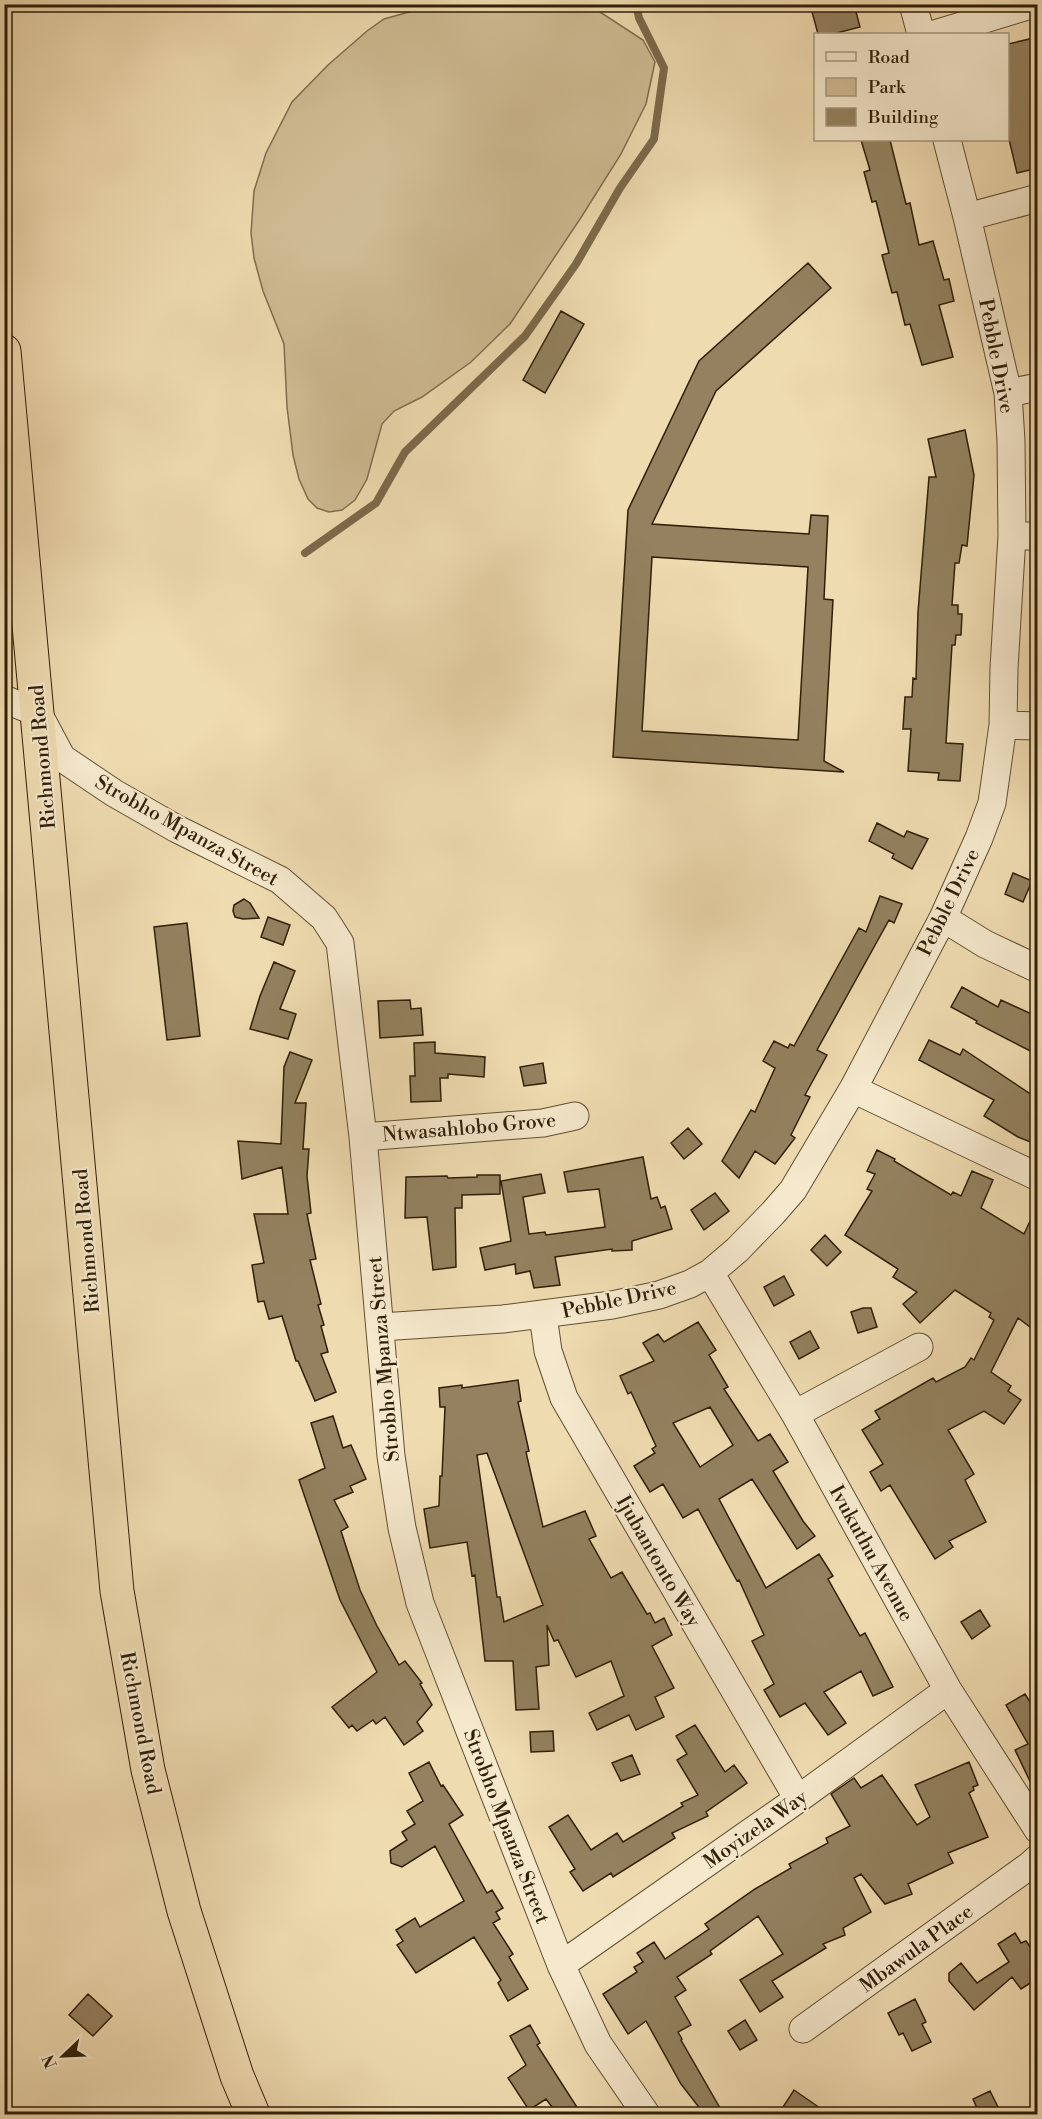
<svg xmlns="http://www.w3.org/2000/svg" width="1042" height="2119" font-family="'Libre Bodoni',serif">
  <rect width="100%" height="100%" fill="#efdbb0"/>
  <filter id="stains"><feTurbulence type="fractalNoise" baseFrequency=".00333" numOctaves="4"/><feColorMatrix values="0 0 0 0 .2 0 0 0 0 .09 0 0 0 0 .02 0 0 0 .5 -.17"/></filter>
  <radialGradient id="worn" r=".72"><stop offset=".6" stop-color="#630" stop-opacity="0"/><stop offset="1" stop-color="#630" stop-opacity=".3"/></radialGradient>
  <path fill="#cfbb93" stroke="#806d4e" stroke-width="1.5" d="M434 5H579L600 12 643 40 655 62 646 104 621 154 582 216 510 324 471 362 422 397 394 411 382 424 367 479 355 500 342 510 329 512 317 508 308 499 299 479 293 455 287 407 284 344 263 291 254 258 251 233 254 191 266 153 292 102 328 65 367 31 384 19Z"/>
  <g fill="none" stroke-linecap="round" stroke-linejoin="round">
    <path stroke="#7c694b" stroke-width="8" d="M305 553 376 503 405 452 525 336 576 264 620 188 654 139 664 68 639 18 636 4"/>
  </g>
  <path fill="#93815f" stroke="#301f08" stroke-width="1.5" fill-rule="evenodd" d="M826 4H854L860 27 833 34H818L811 8Z
    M1038 37V168L1017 173 1008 135V44Z
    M861 140H890L906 204 910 203 919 245 933 241 944 280 949 279 954 301 939 305 953 357 922 365 910 324 905 325 897 292 892 293 882 255 889 253 876 201 872 202 864 172 870 170Z
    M808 263 831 288 716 391 652 524 809 534 811 515 828 516 824 599 833 600 824 761 844 772 613 757 628 510 699 361ZM652 557 808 567 798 740 642 731Z
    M561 311 584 324 545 393 523 380Z
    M965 430 974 475 967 546 962 545 959 563H955L952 605H958V614H962L961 635H956L955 645H952L946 743 963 744 960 781 938 780 939 773 908 771 911 729H903L905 697H912L913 678 916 679 918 612 929 477H936L928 439Z
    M877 823 904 837 907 831 928 839 912 869 892 858 894 854 869 841Z
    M1013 873 1032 881 1023 902 1005 894Z
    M880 896 902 904 894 923 889 920 817 1050 827 1055 805 1095 810 1097 791 1135 795 1138 775 1164 755 1151 739 1178 722 1161 751 1110 755 1112 775 1068 763 1061 774 1041 788 1048 790 1044 794 1046 859 928 866 932Z
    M244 899 250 903 259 918 243 919 235 917 233 911 234 905Z
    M268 917 290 925 283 945 261 937Z
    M187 923 200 1036 167 1040 154 927Z
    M274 962 295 971 280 1009 296 1014 288 1039 250 1029 260 996Z
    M962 987 998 1007 1001 1000 1038 1017V1055L976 1023 977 1021 951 1007Z
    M410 1000 411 1009 421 1008 423 1035 380 1038 378 1001Z
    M929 1040 960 1055 963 1049 1038 1099V1145L1018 1137 984 1116 994 1100 919 1060Z
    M435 1042V1053L485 1057 484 1077 448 1074V1078H440L441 1101 411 1102 410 1076H415L414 1043Z
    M290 1052 312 1060 295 1103H306L303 1149H309L307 1176 311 1213 307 1214 316 1259 310 1260 321 1304 318 1305 324 1325 321 1326 328 1352 321 1354 336 1392 315 1401 298 1361H296L282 1316 269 1319 264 1301 258 1302 252 1265 264 1263 254 1214H288L282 1167 242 1179 238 1141 281 1144 284 1067Z
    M543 1063 546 1083 524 1086 520 1067Z
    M688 1128 702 1144 684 1159 671 1143Z
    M877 1150 895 1159 894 1161 951 1195 953 1192 961 1196 972 1171 993 1180 981 1208 1024 1234 1038 1204V1333L1018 1318 991 1372 1011 1386 1008 1391 1021 1400 1004 1424 984 1411 948 1430 974 1474 965 1480 986 1522 949 1541 953 1547 935 1559 890 1485 881 1491 870 1472 883 1464 862 1430 880 1419 875 1411 933 1378 936 1382 965 1367 971 1358 974 1360 994 1320 989 1317 991 1313 955 1290 920 1323 903 1304 917 1292 893 1277 898 1269 845 1235 872 1191 867 1189 875 1174 867 1171Z
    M643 1157 651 1199 657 1197 661 1208 665 1206 672 1229 632 1241V1250L612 1251V1249L555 1257 560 1285 534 1288 530 1271 516 1274 515 1264 485 1270 480 1248 511 1241 501 1181 541 1174 545 1193 523 1197 529 1234 545 1232 546 1235 605 1227 599 1189 568 1192 564 1172Z
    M477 1175H500V1194L462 1195V1208H455L456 1267 433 1270 427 1217 405 1218 406 1177 447 1176 448 1178 477 1177Z
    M715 1193 729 1211 704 1230 691 1210Z
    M825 1235 841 1252 827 1266 811 1250Z
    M784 1276 794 1295 774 1306 764 1287Z
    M863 1308H871L877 1327 858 1333 851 1312Z
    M698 1322 716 1350 709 1355 728 1387 724 1389 758 1441 770 1434 788 1462 773 1471 803 1521 815 1536 797 1549 752 1479 719 1499 766 1588 819 1554 833 1576 828 1579 860 1636 865 1633 893 1687 873 1696 861 1671 824 1692 846 1723 828 1735 805 1703 780 1717 764 1690 774 1684 752 1641 764 1635 739 1580 737 1581 698 1509 683 1518 663 1484 650 1492 634 1466 655 1453 652 1449 656 1446 631 1392 628 1394 620 1376 654 1361 643 1343 658 1334 664 1342ZM710 1407 733 1445 700 1467 673 1423Z
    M810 1331 819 1348 799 1359 790 1342Z
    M518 1380 521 1401 518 1402 529 1451 526 1452 543 1527 585 1511 596 1536 589 1539 611 1578 622 1572 647 1614 650 1613 655 1623 664 1618 672 1635 652 1646 674 1688 655 1697 664 1717 636 1730 629 1715 597 1730 589 1713 624 1696 611 1661 576 1677 558 1640 554 1641 547 1625 549 1665 536 1667 539 1709 516 1710 513 1661H485L475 1575 472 1576 467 1542 430 1548 424 1509 439 1506 440 1476H442L445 1407H440L439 1388 462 1385V1388ZM487 1453 543 1605 504 1622 500 1597H497L477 1455Z
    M333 1416 343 1448 351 1445 366 1479 350 1486 353 1492 334 1500 348 1527 341 1531 360 1590 377 1626 399 1665 405 1661 422 1683 420 1684 432 1705 417 1722 423 1731 404 1745 385 1717 376 1724 373 1720 357 1731 352 1725 349 1728 332 1707 377 1672 340 1600 299 1480 325 1468 311 1423Z
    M980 1610 990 1626 972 1639 961 1622Z
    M1025 1694 1038 1715V1798L1015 1750 1028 1744 1006 1705Z
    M695 1725 725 1772 734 1765 747 1783 706 1812 708 1816 672 1833 675 1838 613 1877 611 1873 583 1891 570 1872 575 1869 549 1827 568 1815 591 1850 617 1833 623 1842 683 1806 681 1803 698 1795 677 1760 687 1754 676 1736Z
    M553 1731 554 1751 531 1752 530 1732Z
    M632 1755 640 1774 621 1781 612 1763Z
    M429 1762 441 1786 443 1785 463 1815 449 1824 487 1893 492 1890 503 1908 496 1912 500 1919 493 1923 513 1954 509 1957 528 1989 508 2001 498 1983 501 1980 474 1937 416 1973 397 1945 403 1941 396 1930 415 1918 420 1927 464 1901 435 1846 402 1867 391 1863 390 1851 407 1840 402 1832 415 1824 407 1811 423 1801 409 1773Z
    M969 1762 978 1785 973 1787 974 1790 969 1793 988 1837 948 1853 953 1863 908 1884 912 1894 885 1904 861 1874 854 1878 871 1912 843 1928 845 1935 823 1944 826 1948 772 1981 783 1997 760 2012 740 1980 783 1954 758 1916 710 1951 712 1954 677 1977 686 1990 675 1997 691 2025 678 2032 682 2039 681 2040 724 2115H705L681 2084 646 2021 628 2034 603 1994 637 1972 634 1967 643 1962 637 1953 654 1942 665 1959 709 1929 705 1924 755 1889 791 1868 789 1864 828 1843 826 1838 850 1826 831 1794 854 1778 861 1788 882 1775 917 1825 930 1817 915 1785Z
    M1015 1933 1021 1943 1026 1941 1038 1958V1978L1021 1989 1012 1977 974 2010 949 1981V1973L961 1963 977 1983 1009 1962 998 1944Z
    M88 1994 112 2016 93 2036 69 2015Z
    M915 1999 926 2022 922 2024 931 2042 912 2051 903 2033 899 2035 888 2013Z
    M745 2020 757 2040 740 2050 728 2031Z
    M530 2025 540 2043 537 2045 582 2115H558L546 2099 529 2110 508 2078 526 2065 510 2036Z
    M794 2090 830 2115H795L783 2107Z
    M990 2091 1002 2115H980L973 2099Z"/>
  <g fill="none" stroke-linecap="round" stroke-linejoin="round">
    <defs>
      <path id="minor" d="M913 4 921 34
        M935 34 1034 4
        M967 217 1038 198
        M1008 393 1038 387
        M1012 536H1038
        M4 699 38 713 62 758 114 793 177 829 280 880 324 918 340 943 363 1137 391 1456 402 1528 420 1603 561 1965 598 2044 646 2114
        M1003 725 1038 726
        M943 918 985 944 1038 969
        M853 1089 1038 1177
        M363 1137 543 1123 575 1116
        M710 1273 795 1414 948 1690 1038 1830
        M543 1315 548 1351 564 1398 798 1799
        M381 1327 503 1319 612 1305 659 1295 690 1284 710 1273 737 1250 773 1213 793 1190 853 1089 943 918 979 838 992 803 1003 725 1004 668 1012 536 1011 441 1008 393 967 217 947 140
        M795 1414 919 1347
        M561 1965 798 1799 948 1690
        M803 2029 1029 1866 1038 1858"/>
      <path id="trunk" d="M4 351 117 1591 148 1770 184 1911 237 2076 253 2114"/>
    </defs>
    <use href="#minor" stroke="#604e32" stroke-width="29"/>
    <use href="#trunk" stroke="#301f08" stroke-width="35"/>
    <use href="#minor" stroke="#f5e8cc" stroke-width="27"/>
    <use href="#trunk" stroke="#efdbb0" stroke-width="33"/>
  </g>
  <g text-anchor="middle" stroke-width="4.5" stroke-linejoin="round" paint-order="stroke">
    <g font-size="20" fill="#301f08" stroke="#f5e8cc">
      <text transform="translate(997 356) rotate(79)" y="7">Pebble Drive</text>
      <text transform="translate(42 757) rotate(-95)" y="7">Richmond Road</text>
      <text transform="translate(187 830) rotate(29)" y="7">Strobho Mpanza Street</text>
      <text transform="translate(948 902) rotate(-64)" y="7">Pebble Drive</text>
      <text transform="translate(469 1127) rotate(-5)" y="7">Ntwasahlobo Grove</text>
      <text transform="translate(86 1241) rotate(-95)" y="7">Richmond Road</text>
      <text transform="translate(619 1299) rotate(-12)" y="7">Pebble Drive</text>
      <text transform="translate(383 1359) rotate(-95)" y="7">Strobho Mpanza Street</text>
      <text transform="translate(872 1553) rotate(61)" y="7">Ivukuthu Avenue</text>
      <text transform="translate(659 1561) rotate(60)" y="7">Ijubantonto Way</text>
      <text transform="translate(141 1723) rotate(79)" y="7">Richmond Road</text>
      <text transform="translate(507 1826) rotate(69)" y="7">Strobho Mpanza Street</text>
      <text transform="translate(755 1829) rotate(-35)" y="7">Moyizela Way</text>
      <text transform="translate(916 1948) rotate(-36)" y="7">Mbawula Place</text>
    </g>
  </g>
  <rect width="1042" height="2119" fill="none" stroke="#efdbb0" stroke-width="24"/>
  <rect x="6" y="6" width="1030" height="2107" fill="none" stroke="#301f08" stroke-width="3"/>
  <rect x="12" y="12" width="1018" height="2095" fill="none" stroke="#301f08" stroke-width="1.5"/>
  <rect x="814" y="33" width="195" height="108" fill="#f5e8cc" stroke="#a6987e" stroke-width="1.5"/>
  <rect x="826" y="52" width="30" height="9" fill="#f5e8cc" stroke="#a6987e" stroke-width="1.5"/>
  <text x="868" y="63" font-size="18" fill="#301f08">Road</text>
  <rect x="826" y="78" width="30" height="18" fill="#cfbb93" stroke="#a6987e" stroke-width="1.5"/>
  <text x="868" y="93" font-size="18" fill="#301f08">Park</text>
  <rect x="826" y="108" width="30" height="18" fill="#93815f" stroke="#a6987e" stroke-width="1.5"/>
  <text x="868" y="123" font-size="18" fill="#301f08">Building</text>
  <g transform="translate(63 2056) rotate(247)" stroke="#f5e8cc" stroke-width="4.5" paint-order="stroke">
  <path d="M0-4.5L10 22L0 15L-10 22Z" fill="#301f08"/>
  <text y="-9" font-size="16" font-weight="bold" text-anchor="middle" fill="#301f08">N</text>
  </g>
  <rect width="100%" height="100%" filter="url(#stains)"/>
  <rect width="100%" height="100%" fill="url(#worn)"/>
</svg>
